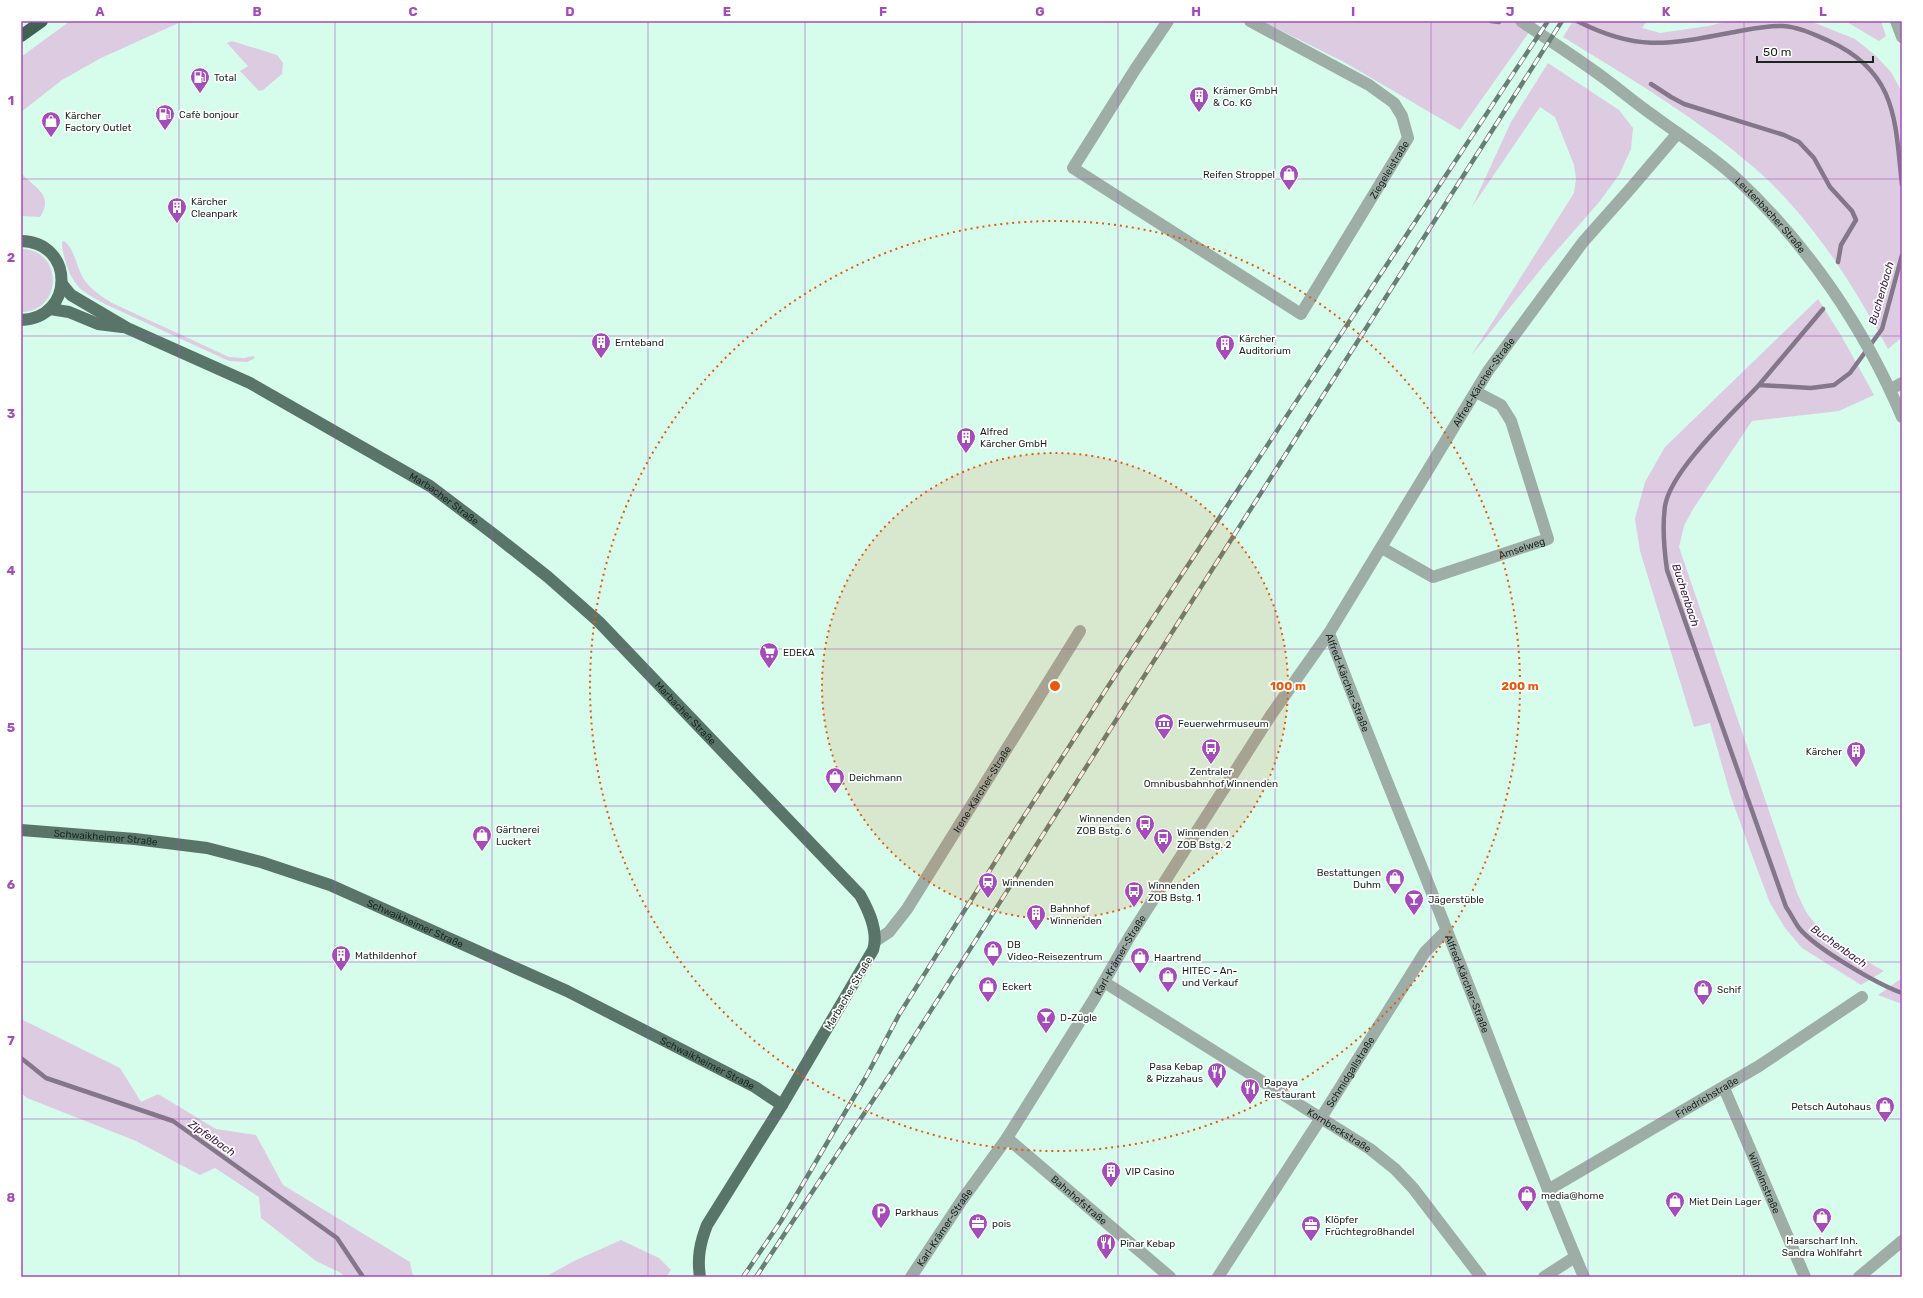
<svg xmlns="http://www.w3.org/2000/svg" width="1923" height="1298" font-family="Rubik,sans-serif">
  <rect width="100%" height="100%" fill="#d6fceb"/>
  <path fill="#ddcbe2" d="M70 21H183L101 58 62 80 21 112V57Z
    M1262 21H1537L1460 130 1344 62Z
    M1573 21H1647L1642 28 1660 33 1708 26 1730 21H1810L1855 39 1876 56 1891 72 1902 92V331L1900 339 1888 349C1854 286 1812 219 1758 171 1699 119 1630 78 1563 37Z
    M1845 21H1881L1886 36 1879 41Z
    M232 41 277 55 283 63 282 74 263 90 259 91 240 71 248 66 227 43Z
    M1548 63 1619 110 1633 128 1631 149 1619 175 1600 201 1545 264 1471 356 1574 193 1576 179 1574 165 1555 117 1540 107 1472 207 1511 122Z
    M21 173C36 189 54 195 40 217L21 216Z
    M64 241C75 249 76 266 83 278 90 289 101 296 112 303L229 357 244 358 253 356 255 358 247 362 229 361 105 304C83 292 74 288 66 263 64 256 62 250 62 242Z
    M21 249C64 249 63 312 21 312Z
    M1818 299 1842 337 1874 395 1839 411 1752 421 1693 509 1684 526 1679 547 1797 893C1800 898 1802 904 1805 910 1818 933 1860 958 1884 971L1861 985 1802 948 1785 928 1770 903 1757 869 1731 797 1710 723 1694 727 1640 551 1635 519 1645 482 1665 447Z
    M1902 978V1004L1878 995Z
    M21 1019 120 1068 141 1102 158 1094 216 1129 256 1135 283 1185 410 1262 413 1277H344L341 1273 316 1261 261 1218 259 1197 215 1168 200 1175 136 1141 27 1098 21 1093Z
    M621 1240 659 1258 671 1270 666 1277H545L574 1261Z"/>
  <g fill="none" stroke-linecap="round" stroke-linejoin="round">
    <path stroke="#837789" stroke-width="4.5" d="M1491 21 1499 22
      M1577 21C1636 51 1666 45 1729 33 1747 30 1765 25 1783 26 1799 27 1815 35 1829 41 1897 72 1895 120 1902 185
      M1651 84 1671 97 1684 104 1784 135 1799 142 1814 158 1830 187 1852 211 1856 220 1841 245 1838 262
      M1902 255 1882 329 1850 373 1834 385 1811 388 1759 385C1733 413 1671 470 1665 506 1662 528 1664 549 1667 570L1786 907C1791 914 1794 921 1799 928 1815 948 1877 984 1902 993
      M1759 385 1823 309
      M21 1058 46 1078 173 1121 337 1238 363 1277"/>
    <g stroke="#9eaea7" stroke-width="12">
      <path id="s1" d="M1168 21 1136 68 1073 168 1301 314 1408 138 1402 116 1394 103 1369 85 1250 21"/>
      <path id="s2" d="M1521 21C1550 41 1580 60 1608 81 1624 93 1638 105 1654 116 1681 136 1711 155 1736 178 1807 244 1864 327 1902 417"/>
      <path d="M1896 21 1902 37"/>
      <path d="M1891 389 1902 383"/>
      <path id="s3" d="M1382 548 1433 577 1548 539 1511 421 1501 405 1476 392"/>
      <path id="s4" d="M1329 633C1366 733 1408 831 1447 931 1493 1046 1535 1163 1584 1277"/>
      <path id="s5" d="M877 940 889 932 907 909 1080 631"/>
      <path id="s6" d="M1104 982 1370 1149 1395 1169 1413 1188 1481 1277"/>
      <path id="s7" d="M1724 1088 1805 1277"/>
      <path id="s8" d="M1007 1138 1170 1277"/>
      <path id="s9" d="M1548 1190 1759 1066 1862 997"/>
      <path id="s10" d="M911 1277 962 1200 1007 1138 1094 999 1130 936 1271 715 1329 633 1488 371 1583 242 1631 188 1677 134"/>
      <path id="s11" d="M1218 1277 1321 1118 1425 952 1447 930"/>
      <path d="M1544 1277 1575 1257"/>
      <path d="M1859 1277 1902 1241"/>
    </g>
    <g stroke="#597569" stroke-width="12">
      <path d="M21 241C75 242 75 318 21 320"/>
      <path id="s12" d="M62 284 71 295 127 328 250 383 430 486 496 536 548 577 599 622 860 895C869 911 879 932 873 950L782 1105 707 1225C700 1243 697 1258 700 1277"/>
      <path d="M50 309 69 312 98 324 122 327"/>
      <path id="s13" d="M21 830 135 839 207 848 261 862 330 885 567 991 755 1087 782 1105"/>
    </g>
    <path stroke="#406153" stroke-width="12" d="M21 36 42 21"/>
    <defs>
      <path id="rail" d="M743 1277 781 1221 867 1075 900 1013 1019 824 1122 665 1548 21
        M756 1277 891 1073 1562 21"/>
    </defs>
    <use href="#rail" stroke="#677f74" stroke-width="4.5"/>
    <use href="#rail" stroke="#fff" stroke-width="3" stroke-dasharray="9" stroke-linecap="butt"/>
  </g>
  <path fill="none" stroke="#a44cb9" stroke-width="1" stroke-opacity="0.55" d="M179 21V1277M335 21V1277M492 21V1277M648 21V1277M805 21V1277M962 21V1277M1118 21V1277M1275 21V1277M1431 21V1277M1588 21V1277M1744 21V1277M21 179H1902M21 336H1902M21 492H1902M21 649H1902M21 806H1902M21 962H1902M21 1119H1902"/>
  <circle cx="1055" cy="686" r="233" fill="#e8590c" fill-opacity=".12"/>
  <g fill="none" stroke="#e8590c" stroke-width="2" stroke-dasharray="2 4">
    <circle cx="1055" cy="686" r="233"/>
    <circle cx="1055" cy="686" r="465"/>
  </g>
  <defs>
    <symbol id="fuel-pin" viewBox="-11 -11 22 30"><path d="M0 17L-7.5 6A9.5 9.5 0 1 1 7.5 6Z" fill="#a44cb9" stroke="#fff"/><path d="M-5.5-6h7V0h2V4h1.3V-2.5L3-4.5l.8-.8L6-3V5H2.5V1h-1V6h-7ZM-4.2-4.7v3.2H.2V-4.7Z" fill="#fff"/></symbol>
    <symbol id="building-pin" viewBox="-11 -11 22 30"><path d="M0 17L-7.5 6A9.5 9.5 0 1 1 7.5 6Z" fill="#a44cb9" stroke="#fff"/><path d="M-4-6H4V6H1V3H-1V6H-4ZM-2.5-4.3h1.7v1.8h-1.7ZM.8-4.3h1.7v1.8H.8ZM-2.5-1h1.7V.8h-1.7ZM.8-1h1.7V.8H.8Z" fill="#fff"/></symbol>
    <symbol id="shop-pin" viewBox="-11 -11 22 30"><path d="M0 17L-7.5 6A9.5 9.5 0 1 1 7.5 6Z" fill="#a44cb9" stroke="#fff"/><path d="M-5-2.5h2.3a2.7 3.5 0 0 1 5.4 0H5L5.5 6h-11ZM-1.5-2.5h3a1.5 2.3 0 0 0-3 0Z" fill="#fff"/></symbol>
    <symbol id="supermarket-pin" viewBox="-11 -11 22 30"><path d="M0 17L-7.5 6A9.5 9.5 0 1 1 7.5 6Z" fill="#a44cb9" stroke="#fff"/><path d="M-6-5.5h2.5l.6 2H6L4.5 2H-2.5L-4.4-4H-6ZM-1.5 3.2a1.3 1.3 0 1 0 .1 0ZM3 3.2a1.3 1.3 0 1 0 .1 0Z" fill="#fff"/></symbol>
    <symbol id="museum-pin" viewBox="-11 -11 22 30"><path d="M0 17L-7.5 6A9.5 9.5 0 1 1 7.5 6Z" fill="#a44cb9" stroke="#fff"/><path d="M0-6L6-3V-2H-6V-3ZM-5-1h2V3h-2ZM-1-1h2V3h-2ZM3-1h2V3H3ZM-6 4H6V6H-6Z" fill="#fff"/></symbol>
    <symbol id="bus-pin" viewBox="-11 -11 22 30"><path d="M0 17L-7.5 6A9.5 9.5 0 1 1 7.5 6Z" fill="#a44cb9" stroke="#fff"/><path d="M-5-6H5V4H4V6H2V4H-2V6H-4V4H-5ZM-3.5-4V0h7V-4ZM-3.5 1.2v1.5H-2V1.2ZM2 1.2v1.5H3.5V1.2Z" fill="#fff"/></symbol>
    <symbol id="station-pin" viewBox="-11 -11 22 30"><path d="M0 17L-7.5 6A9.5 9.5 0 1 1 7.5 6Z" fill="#a44cb9" stroke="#fff"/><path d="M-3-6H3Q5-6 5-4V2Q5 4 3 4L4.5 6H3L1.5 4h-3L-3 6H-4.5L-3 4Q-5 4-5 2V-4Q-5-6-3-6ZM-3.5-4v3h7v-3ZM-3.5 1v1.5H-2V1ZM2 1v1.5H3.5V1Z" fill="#fff"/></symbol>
    <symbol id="bar-pin" viewBox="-11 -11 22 30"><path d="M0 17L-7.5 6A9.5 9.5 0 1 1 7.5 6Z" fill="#a44cb9" stroke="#fff"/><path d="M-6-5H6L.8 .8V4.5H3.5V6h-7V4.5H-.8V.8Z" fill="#fff"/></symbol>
    <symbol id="restaurant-pin" viewBox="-11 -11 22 30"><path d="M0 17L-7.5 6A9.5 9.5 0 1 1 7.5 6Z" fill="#a44cb9" stroke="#fff"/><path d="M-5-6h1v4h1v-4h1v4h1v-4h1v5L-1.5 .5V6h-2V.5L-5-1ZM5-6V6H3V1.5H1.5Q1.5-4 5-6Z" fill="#fff"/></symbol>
    <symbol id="parking-pin" viewBox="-11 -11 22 30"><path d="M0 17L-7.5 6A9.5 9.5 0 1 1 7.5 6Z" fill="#a44cb9" stroke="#fff"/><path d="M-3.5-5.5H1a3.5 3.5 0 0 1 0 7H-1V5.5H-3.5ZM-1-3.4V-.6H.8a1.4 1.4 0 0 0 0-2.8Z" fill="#fff"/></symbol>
    <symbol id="office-pin" viewBox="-11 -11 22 30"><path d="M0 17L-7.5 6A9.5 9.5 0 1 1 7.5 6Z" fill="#a44cb9" stroke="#fff"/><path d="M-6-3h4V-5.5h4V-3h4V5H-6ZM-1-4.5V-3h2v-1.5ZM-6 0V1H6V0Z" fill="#fff"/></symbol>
  </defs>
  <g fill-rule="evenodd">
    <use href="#fuel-pin" x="189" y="66" width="22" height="30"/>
    <use href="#building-pin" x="1188" y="85" width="22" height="30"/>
    <use href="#fuel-pin" x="154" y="103" width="22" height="30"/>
    <use href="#shop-pin" x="40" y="110" width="22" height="30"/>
    <use href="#shop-pin" x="1278" y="163" width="22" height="30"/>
    <use href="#building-pin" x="166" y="196" width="22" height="30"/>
    <use href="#building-pin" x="590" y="331" width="22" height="30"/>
    <use href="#building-pin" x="1214" y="333" width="22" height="30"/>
    <use href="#building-pin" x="955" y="426" width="22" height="30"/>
    <use href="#supermarket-pin" x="758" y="641" width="22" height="30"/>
    <use href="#museum-pin" x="1153" y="712" width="22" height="30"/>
    <use href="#bus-pin" x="1200" y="737" width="22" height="30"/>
    <use href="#building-pin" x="1845" y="740" width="22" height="30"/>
    <use href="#shop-pin" x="824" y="766" width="22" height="30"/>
    <use href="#bus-pin" x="1134" y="813" width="22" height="30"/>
    <use href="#shop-pin" x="471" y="824" width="22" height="30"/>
    <use href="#bus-pin" x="1152" y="827" width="22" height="30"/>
    <use href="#shop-pin" x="1384" y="867" width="22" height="30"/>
    <use href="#station-pin" x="977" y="871" width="22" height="30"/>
    <use href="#bus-pin" x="1123" y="880" width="22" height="30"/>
    <use href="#bar-pin" x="1403" y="888" width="22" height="30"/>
    <use href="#building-pin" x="1025" y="903" width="22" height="30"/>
    <use href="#shop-pin" x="982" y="939" width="22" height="30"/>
    <use href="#building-pin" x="330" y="944" width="22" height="30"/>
    <use href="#shop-pin" x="1129" y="946" width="22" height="30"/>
    <use href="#shop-pin" x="1157" y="965" width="22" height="30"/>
    <use href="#shop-pin" x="977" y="975" width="22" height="30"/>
    <use href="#shop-pin" x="1692" y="978" width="22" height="30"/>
    <use href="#bar-pin" x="1035" y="1006" width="22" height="30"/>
    <use href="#restaurant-pin" x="1206" y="1061" width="22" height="30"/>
    <use href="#restaurant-pin" x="1239" y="1077" width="22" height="30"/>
    <use href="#shop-pin" x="1874" y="1095" width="22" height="30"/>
    <use href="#building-pin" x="1100" y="1160" width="22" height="30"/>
    <use href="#shop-pin" x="1516" y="1184" width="22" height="30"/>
    <use href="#shop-pin" x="1664" y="1190" width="22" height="30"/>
    <use href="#parking-pin" x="870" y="1201" width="22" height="30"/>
    <use href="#shop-pin" x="1811" y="1206" width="22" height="30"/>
    <use href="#office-pin" x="967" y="1212" width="22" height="30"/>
    <use href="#office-pin" x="1300" y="1214" width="22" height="30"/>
    <use href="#restaurant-pin" x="1095" y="1232" width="22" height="30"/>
  </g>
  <g text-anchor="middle" stroke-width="3.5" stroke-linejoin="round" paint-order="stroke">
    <g font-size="10" fill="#182620" stroke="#fff" text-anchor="start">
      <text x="214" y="81">Total</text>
      <text x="1213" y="94">Krämer GmbH<tspan x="1213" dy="12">&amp; Co. KG</tspan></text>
      <text x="179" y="118">Cafè bonjour</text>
      <text x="65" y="119">Kärcher<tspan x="65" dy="12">Factory Outlet</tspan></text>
      <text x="1275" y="178" text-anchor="end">Reifen Stroppel</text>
      <text x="191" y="205">Kärcher<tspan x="191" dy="12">Cleanpark</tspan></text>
      <text x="1239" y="342">Kärcher<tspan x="1239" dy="12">Auditorium</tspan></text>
      <text x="615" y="346">Ernteband</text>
      <text x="980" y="435">Alfred<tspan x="980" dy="12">Kärcher GmbH</tspan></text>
      <text x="783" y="656">EDEKA</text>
      <text x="1178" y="727">Feuerwehrmuseum</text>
      <text x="1842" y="755" text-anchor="end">Kärcher</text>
      <text x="1211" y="775" text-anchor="middle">Zentraler<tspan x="1211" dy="12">Omnibusbahnhof Winnenden</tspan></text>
      <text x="849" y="781">Deichmann</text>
      <text x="1131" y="822" text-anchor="end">Winnenden<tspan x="1131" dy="12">ZOB Bstg. 6</tspan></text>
      <text x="496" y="833">Gärtnerei<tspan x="496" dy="12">Luckert</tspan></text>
      <text x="1177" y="836">Winnenden<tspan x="1177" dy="12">ZOB Bstg. 2</tspan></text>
      <text x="1381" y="876" text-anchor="end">Bestattungen<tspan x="1381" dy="12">Duhm</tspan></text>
      <text x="1002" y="886">Winnenden</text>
      <text x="1148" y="889">Winnenden<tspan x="1148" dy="12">ZOB Bstg. 1</tspan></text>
      <text x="1428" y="903">Jägerstüble</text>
      <text x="1050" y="912">Bahnhof<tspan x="1050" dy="12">Winnenden</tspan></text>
      <text x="1007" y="948">DB<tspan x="1007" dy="12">Video-Reisezentrum</tspan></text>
      <text x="355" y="959">Mathildenhof</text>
      <text x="1154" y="961">Haartrend</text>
      <text x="1182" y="974">HITEC - An-<tspan x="1182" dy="12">und Verkauf</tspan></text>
      <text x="1002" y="990">Eckert</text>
      <text x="1717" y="993">Schif</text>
      <text x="1060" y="1021">D-Zügle</text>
      <text x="1203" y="1070" text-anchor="end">Pasa Kebap<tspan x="1203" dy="12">&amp; Pizzahaus</tspan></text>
      <text x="1264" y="1086">Papaya<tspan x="1264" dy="12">Restaurant</tspan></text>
      <text x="1871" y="1110" text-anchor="end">Petsch Autohaus</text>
      <text x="1125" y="1175">VIP Casino</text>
      <text x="1541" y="1199">media@home</text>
      <text x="1689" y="1205">Miet Dein Lager</text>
      <text x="895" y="1216">Parkhaus</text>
      <text x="1325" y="1223">Klöpfer<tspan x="1325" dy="12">Früchtegroßhandel</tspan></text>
      <text x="992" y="1227">pois</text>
      <text x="1822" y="1244" text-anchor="middle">Haarscharf Inh.<tspan x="1822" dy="12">Sandra Wohlfahrt</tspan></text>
      <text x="1120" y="1247">Pinar Kebap</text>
    </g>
    <g font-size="10" fill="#182620" stroke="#fff">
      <text dy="4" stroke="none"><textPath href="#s1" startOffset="615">Ziegeleistraße</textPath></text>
      <text dy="4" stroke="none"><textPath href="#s2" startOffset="317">Leutenbacher Straße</textPath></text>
      <text dy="4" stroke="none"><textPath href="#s10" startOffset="1063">Alfred-Kärcher-Straße</textPath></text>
      <text dy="4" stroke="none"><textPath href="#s12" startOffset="440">Marbacher Straße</textPath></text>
      <text dy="4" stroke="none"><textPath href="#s3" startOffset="152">Amselweg</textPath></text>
      <text dy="4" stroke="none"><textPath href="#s4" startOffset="53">Alfred-Kärcher-Straße</textPath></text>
      <text dy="4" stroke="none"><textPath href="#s12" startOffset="764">Marbacher Straße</textPath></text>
      <text dy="4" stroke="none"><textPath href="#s5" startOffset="185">Irene-Kärcher-Straße</textPath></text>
      <text dy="4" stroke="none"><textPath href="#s13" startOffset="85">Schwaikheimer Straße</textPath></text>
      <text dy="4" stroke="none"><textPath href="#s13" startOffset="409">Schwaikheimer Straße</textPath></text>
      <text dy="4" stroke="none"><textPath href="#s10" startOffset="384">Karl-Krämer-Straße</textPath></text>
      <text dy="4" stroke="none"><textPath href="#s4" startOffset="377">Alfred-Kärcher-Straße</textPath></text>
      <text transform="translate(848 993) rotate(-59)" y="4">Marbacher Straße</text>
      <text dy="4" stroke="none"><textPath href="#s13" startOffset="733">Schwaikheimer Straße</textPath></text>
      <text dy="4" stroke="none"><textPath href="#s11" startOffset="244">Schmidgallstraße</textPath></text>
      <text dy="4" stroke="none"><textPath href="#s9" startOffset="184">Friedrichstraße</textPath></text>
      <text dy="4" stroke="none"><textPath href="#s6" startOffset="278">Kornbeckstraße</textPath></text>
      <text dy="4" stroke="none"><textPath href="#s7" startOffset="103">Wilhelmstraße</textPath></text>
      <text dy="4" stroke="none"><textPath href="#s8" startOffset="95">Bahnhofstraße</textPath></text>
      <text dy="4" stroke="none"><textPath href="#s10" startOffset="60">Karl-Krämer-Straße</textPath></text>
    </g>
    <g font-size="11" font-style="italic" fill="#42234a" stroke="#fff">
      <text transform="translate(1881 293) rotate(-74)" y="4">Buchenbach</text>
      <text transform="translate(1686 595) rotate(72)" y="4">Buchenbach</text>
      <text transform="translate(1839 946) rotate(35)" y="4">Buchenbach</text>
      <text transform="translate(212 1138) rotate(35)" y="4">Zipfelbach</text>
    </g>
  </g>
  <circle cx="1055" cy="686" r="6" fill="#e8590c" stroke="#fff" stroke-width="2"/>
  <g font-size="12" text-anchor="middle" font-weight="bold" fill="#e8590c" stroke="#fff" stroke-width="3.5" stroke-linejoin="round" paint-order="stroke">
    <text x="1288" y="690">100 m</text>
    <text x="1520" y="690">200 m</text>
  </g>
  <rect width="1923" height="1298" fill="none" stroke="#ffffff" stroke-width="44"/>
  <path d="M1757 56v6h116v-6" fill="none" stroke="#182620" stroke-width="2"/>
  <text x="1763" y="56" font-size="12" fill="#182620" stroke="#ffffff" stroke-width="3" paint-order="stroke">50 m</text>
  <rect x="22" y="22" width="1879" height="1254" fill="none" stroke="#a44cb9" stroke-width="1.5"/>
  <g font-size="13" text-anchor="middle" font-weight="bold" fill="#a44cb9">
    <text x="100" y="16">A</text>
    <text x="257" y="16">B</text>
    <text x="413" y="16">C</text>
    <text x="570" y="16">D</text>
    <text x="727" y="16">E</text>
    <text x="883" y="16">F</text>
    <text x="1040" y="16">G</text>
    <text x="1196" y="16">H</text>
    <text x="1353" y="16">I</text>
    <text x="1510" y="16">J</text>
    <text x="1666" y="16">K</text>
    <text x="1823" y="16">L</text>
    <text x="11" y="105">1</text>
    <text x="11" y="262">2</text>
    <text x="11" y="418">3</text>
    <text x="11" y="575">4</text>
    <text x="11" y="732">5</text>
    <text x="11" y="889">6</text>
    <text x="11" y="1045">7</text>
    <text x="11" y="1202">8</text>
  </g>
</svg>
